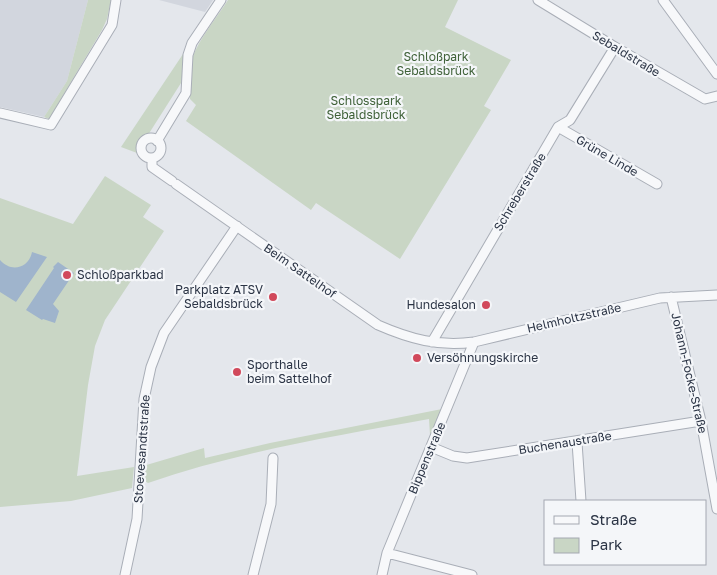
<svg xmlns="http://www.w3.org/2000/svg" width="717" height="575" font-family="'Golos Text',sans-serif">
  <rect width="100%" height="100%" fill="#e4e7ec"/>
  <path fill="#d2d6de" d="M0 0H88L67 81 44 117 0 107Z
    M159 0H213L205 12Z"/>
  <path fill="#c9d6c5" d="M88 0H111L107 19 102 30 49 119 44 117 67 81Z
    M228 0H458L445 27 511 60 484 106 491 110 400 259 316 203 311 210 186 121 196 105 190 99C190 87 188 73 192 60 196 43 218 16 228 0Z
    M187 48 181 83 148 135 143 139 137 153 121 147Z
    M105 176 151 205 143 217 164 231 105 320 95 346 88 385 77 476 134 467 132 488 71 501 0 507V198L73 224Z
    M442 409 430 435 429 419C334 436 238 452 148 483L142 479 143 466 204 448 205 458 270 443Z"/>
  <path fill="#9fb4cc" d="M32 252 47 257 16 302 0 292V260C11 273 29 268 32 252Z
    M58 262 74 273 53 304 59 311 55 323 43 319 42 320 26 310 54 268 53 267Z"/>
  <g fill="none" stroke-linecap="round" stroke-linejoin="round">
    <defs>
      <path id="street" d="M538 0 615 47 705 99 717 96
        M663 0 717 74
        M0 113 51 125 112 25 116 0
        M558 127 657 184
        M141 148a10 10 0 1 1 20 0a10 10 0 1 1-20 0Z
        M157 141 186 93 188 55 192 43 221 0
        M152 158V167L172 181
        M176 184 378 325C410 339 439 347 474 342L660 298 717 295
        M671 297 701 421 717 509
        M432 342 558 127 570 120 615 47
        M577 442 581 501
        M431 447 453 456 467 458 701 421
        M387 553 472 575
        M125 575 137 519 144 399 151 367 164 333 237 226
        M253 575 271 504 273 458
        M382 575 387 553 474 342"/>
    </defs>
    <use href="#street" stroke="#a9aeb7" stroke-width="11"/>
    <use href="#street" stroke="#f7f8fa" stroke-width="9"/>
  </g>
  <g fill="#d1495b" stroke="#f4f6f9" stroke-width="2">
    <circle cx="67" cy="275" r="5"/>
    <circle cx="273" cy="297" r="5"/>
    <circle cx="486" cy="305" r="5"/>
    <circle cx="417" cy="358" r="5"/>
    <circle cx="237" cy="372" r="5"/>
  </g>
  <g text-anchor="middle" stroke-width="4.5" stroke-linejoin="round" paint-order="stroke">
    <g font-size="12" fill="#2b3445" stroke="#f4f6f9">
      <text transform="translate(626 54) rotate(31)" y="4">Sebaldstraße</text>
      <text transform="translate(607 156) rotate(30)" y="4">Grüne Linde</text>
      <text transform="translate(520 192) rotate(-59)" y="4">Schreberstraße</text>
      <text transform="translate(300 271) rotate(35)" y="4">Beim Sattelhof</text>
      <text transform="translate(574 318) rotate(-13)" y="4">Helmholtzstraße</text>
      <text transform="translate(689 373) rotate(77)" y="4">Johann-Focke-Straße</text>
      <text transform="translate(565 443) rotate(-9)" y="4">Buchenaustraße</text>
      <text transform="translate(142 449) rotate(-86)" y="4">Stoevesandtstraße</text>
      <text transform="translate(427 458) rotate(-67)" y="4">Bippenstraße</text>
    </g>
    <g font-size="12" fill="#3f6138" stroke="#f4f6f9">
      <text x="436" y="61">Schloßpark<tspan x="436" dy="14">Sebaldsbrück</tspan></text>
      <text x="366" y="105">Schlosspark<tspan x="366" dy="14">Sebaldsbrück</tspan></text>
    </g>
    <g font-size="12" fill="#2b3445" stroke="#f4f6f9" text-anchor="start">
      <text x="77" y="279">Schloßparkbad</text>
      <text x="263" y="294" text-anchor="end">Parkplatz ATSV<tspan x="263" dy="14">Sebaldsbrück</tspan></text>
      <text x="476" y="309" text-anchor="end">Hundesalon</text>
      <text x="427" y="362">Versöhnungskirche</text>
      <text x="247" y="369">Sporthalle<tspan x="247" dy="14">beim Sattelhof</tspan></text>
    </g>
  </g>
  <rect x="544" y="500" width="162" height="65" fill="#f4f6f9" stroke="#a4a8b1"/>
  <rect x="554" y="516" width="25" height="8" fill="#f7f8fa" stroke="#a4a8b1"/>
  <text x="590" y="525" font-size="15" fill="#2b3445">Straße</text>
  <rect x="554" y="538" width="25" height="15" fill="#c9d6c5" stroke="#a4a8b1"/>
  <text x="590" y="550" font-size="15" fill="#2b3445">Park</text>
</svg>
